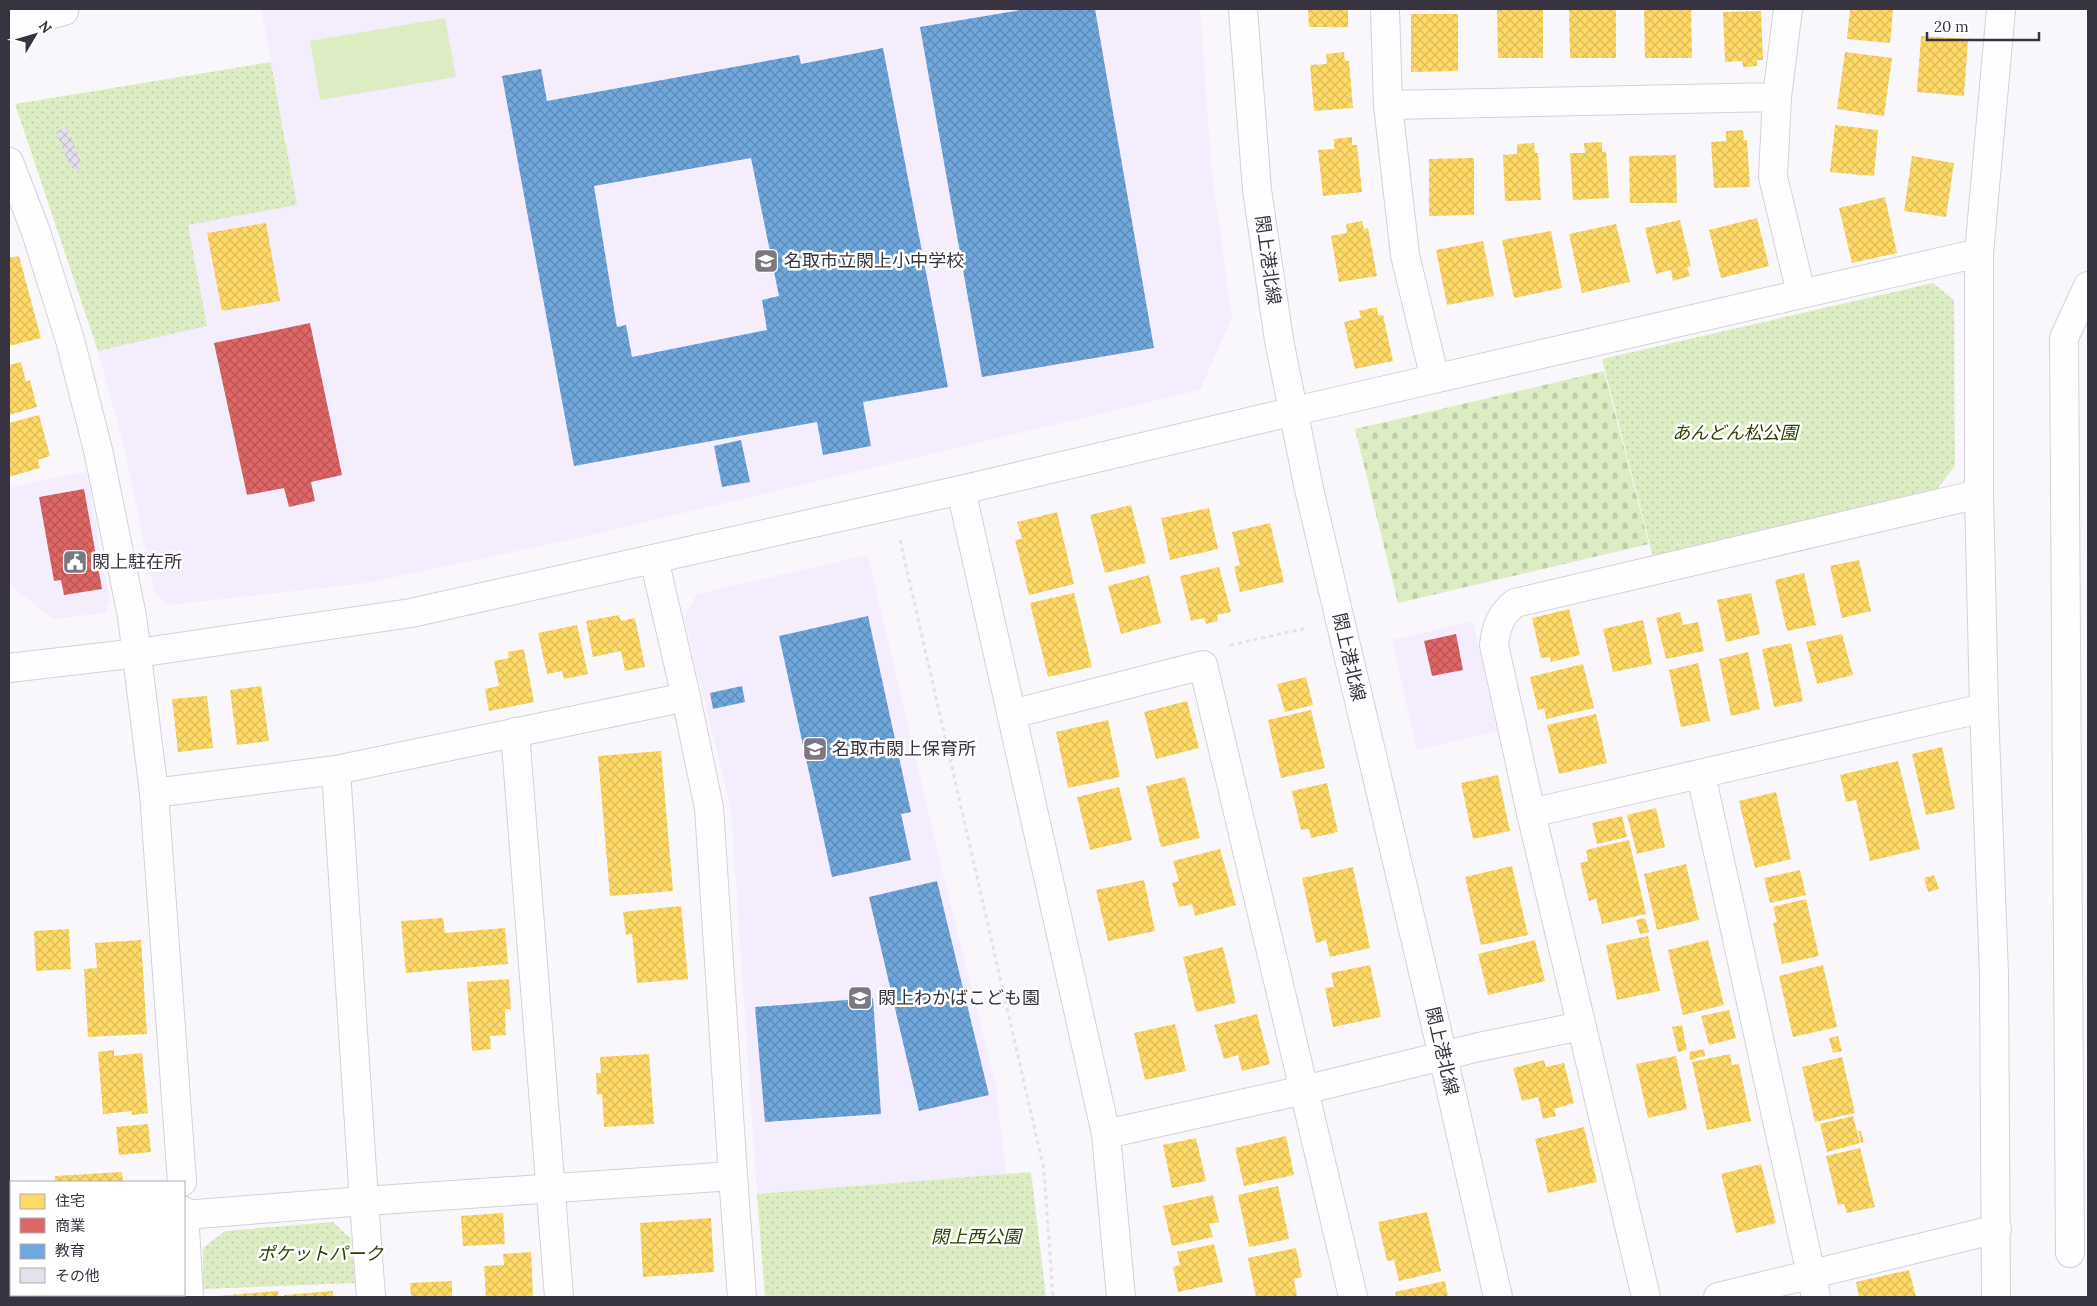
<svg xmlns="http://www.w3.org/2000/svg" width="2097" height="1306" font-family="Lora,'Noto Sans JP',serif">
  <defs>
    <pattern id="cemetery-stones" width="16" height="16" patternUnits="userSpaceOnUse" patternTransform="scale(1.25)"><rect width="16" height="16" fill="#dcedc4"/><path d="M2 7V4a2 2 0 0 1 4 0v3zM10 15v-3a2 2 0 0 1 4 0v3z" fill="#becca9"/></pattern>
    <pattern id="park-dots" width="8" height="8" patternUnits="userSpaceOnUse" patternTransform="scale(1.25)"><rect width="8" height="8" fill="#dcedc4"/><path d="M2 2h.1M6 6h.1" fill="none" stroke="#becca9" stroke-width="1.8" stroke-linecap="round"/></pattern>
    <pattern id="homes-cross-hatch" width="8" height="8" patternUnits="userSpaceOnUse" patternTransform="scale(1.25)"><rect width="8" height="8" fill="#ffd966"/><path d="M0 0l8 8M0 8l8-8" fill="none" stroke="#dbbb5a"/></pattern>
    <pattern id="shops-cross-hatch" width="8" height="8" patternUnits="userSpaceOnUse" patternTransform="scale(1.25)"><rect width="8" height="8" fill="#e06666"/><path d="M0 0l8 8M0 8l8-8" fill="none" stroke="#b75555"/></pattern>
    <pattern id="schools-cross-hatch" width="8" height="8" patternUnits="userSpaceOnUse" patternTransform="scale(1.25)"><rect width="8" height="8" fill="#6fa8dc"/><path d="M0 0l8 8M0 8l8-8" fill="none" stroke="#5c89b4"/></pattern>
    <pattern id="building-cross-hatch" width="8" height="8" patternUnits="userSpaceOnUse" patternTransform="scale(1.25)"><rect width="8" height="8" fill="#e4e0ec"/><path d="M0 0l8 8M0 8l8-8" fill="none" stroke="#c4c1cb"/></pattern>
  </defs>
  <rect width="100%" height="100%" fill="#f9f7fc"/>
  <path fill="#f4edfe" d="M261 9H1200L1212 174 1232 317 1200 390 574 539 367 583 168 605 154 592 125 451 98 351 206 326 188 225 287 143Z
    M86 471 110 600 105 613 53 619 9 584V488Z
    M868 555 939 858 996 1086 1006 1174 757 1194 731 809 684 617 697 594Z
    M1473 621 1497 731 1417 750 1392 640Z"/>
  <path fill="url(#cemetery-stones)" d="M1604 371 1649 544 1398 603 1355 429Z"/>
  <path fill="url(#park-dots)" d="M271 62 297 205 188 225 207 326 98 351 15 104Z
    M1933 283 1954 300 1955 466 1937 489 1653 556 1602 359Z
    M1031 1172 1046 1297H765L757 1194Z
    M333 1222 351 1239 355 1283 203 1289V1248L225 1231Z"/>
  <path fill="#dcedc4" d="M445 18 456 77 320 100 310 41Z"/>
  <path fill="url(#homes-cross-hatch)" d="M1308 9H1348V27H1309Z
    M1497 9H1543V58H1498Z
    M1569 9H1616V58H1570Z
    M1644 9H1691L1692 58H1645Z
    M1850 9H1893L1890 43 1847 39Z
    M1761 11 1763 60H1757V66L1743 67 1742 61 1725 62 1723 12Z
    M1411 14H1458V71L1411 72Z
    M1921 36 1968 39 1964 96 1917 92Z
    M1344 52 1345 61H1349L1353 108 1314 111 1310 65 1327 64 1326 54Z
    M1845 52 1892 58 1884 116 1837 109Z
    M1835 125 1878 130 1874 176 1830 172Z
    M1743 130 1744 140H1747L1750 187 1714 188 1711 142 1726 141V131Z
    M1352 137V145H1357L1362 192 1323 196 1318 150 1334 149V139Z
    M1602 142V152H1606L1609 198 1573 200 1570 153H1585L1584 143Z
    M1534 143 1535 153H1538L1541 200 1505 201 1503 155 1517 154V144Z
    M1676 155 1677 203H1630L1629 156Z
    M1912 156 1954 163 1946 217 1904 211Z
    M1474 158V215L1429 216V159Z
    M1885 197 1897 253 1852 263 1839 208Z
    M1757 218 1769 266 1721 278 1709 230Z
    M1680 220 1691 266 1687 267 1690 276 1673 281 1671 270 1656 274 1645 228Z
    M1362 221 1364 229 1368 228 1377 276 1339 282 1331 236 1347 233 1346 224Z
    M266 223 280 301 222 311 207 233Z
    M1616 224 1630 282 1582 293 1569 234Z
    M1551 231 1562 288 1514 298 1502 240Z
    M1483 241 1494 296 1447 305 1436 250Z
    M19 256 41 338 9 346V258Z
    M1377 307 1378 315H1383L1393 361 1355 369 1344 322 1361 318 1359 311Z
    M21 362 26 382 30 380 37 407 9 415V365Z
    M39 415 50 456 38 460 40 468 9 477V423Z
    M1131 505 1146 563 1105 573 1090 515Z
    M1209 508 1218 549 1170 560 1161 518Z
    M1057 512 1074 584 1029 595 1015 540 1022 539 1017 522Z
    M1270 523 1284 582 1240 592 1234 567 1240 565 1232 532Z
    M1859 560 1871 611 1842 618 1830 566Z
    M1219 567 1231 612 1217 615 1218 621 1206 624 1204 618 1191 621 1180 576Z
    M1804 573 1816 625 1787 631 1775 580Z
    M1149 575 1161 623 1121 634 1108 586Z
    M1074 593 1092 667 1048 677 1030 603Z
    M1751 593 1760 634 1726 642 1717 600Z
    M1569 609 1580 655 1551 662 1550 657 1541 658 1532 618Z
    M1680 612 1683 625 1698 622 1704 651 1666 659 1656 618Z
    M619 615 621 621 635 618 645 667 625 671 621 651 593 657 586 621Z
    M1643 620 1652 664 1613 672 1603 629Z
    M577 625 588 674 564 679 562 671 547 674 538 633Z
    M1842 634 1853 675 1817 684 1806 642Z
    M1791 643 1803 701 1774 707 1762 649Z
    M524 649 534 702 489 711 485 689 499 686 494 661 509 658 508 652Z
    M1748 652 1760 709 1731 716 1719 659Z
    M1698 663 1710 721 1681 727 1669 670Z
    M1583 664 1594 708 1546 719 1544 708 1538 710 1530 677Z
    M1306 677 1313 705 1285 712 1277 684Z
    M261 686 269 741 237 745 230 690Z
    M207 696 213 748 178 752 172 699Z
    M1187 701 1199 748 1156 759 1144 712Z
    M1311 710 1325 768 1281 778 1268 720Z
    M1596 714 1607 763 1559 774 1547 725Z
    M1108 720 1120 777 1068 788 1056 732Z
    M1942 747 1955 809 1926 815 1912 754Z
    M661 751 673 891 610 896 598 756Z
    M1898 761 1920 849 1870 861 1856 800 1846 802 1840 775Z
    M1498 775 1510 831 1473 839 1461 783Z
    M1185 777 1200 838 1161 847 1146 786Z
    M1327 783 1338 832 1311 838 1309 829 1301 830 1292 791Z
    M1119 787 1132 840 1090 850 1077 797Z
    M1776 792 1791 859 1755 868 1739 801Z
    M1656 808 1665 847 1637 854 1627 815Z
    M1622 816 1627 837 1597 844 1592 823Z
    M1629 840 1646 914 1602 924 1596 899 1589 901 1580 863 1588 861 1586 850Z
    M1220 849 1236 905 1195 916 1192 904 1179 907 1172 883 1179 881 1173 861Z
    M1686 864 1699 920 1657 930 1644 874Z
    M1512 866 1528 935 1481 945 1465 877Z
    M1353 867 1370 948 1330 957 1326 940 1316 943 1302 878Z
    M1800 870 1806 895 1770 903 1764 878Z
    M1934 875 1939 889 1928 892 1924 878Z
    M1144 880 1155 931 1108 941 1096 890Z
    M1806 899 1819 956 1782 964 1773 923 1777 922 1773 907Z
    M681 906 688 979 637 983 632 934 626 935 623 912Z
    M443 918 445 933 505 928 508 964 406 973 401 921Z
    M1645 918 1649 932 1640 934 1636 920Z
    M69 929 71 969 36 971 34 931Z
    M1648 936 1660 991 1617 1000 1606 945Z
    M141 940 147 1034 88 1037 84 969 97 968 95 943Z
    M1535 940 1545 981 1488 995 1478 954Z
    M1708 940 1724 1005 1683 1015 1668 950Z
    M1223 947 1236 1003 1196 1012 1183 957Z
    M1370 965 1381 1017 1333 1027 1325 988 1334 987 1331 973Z
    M1823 965 1837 1027 1793 1037 1779 976Z
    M509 979 511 1009H505L506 1035 490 1036 491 1049 472 1051 467 982Z
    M1729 1010 1736 1038 1709 1045 1701 1016Z
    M1257 1014 1270 1064 1242 1071 1238 1055 1224 1059 1214 1025Z
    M1175 1024 1186 1071 1145 1080 1134 1033Z
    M1682 1025 1687 1050 1678 1052 1672 1027Z
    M1838 1036 1842 1051 1833 1053 1829 1038Z
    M1704 1049 1705 1056 1690 1060 1689 1052Z
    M114 1050V1056L142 1053 148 1113 132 1115V1111L103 1114 98 1052Z
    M649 1054 654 1124 604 1127 602 1094 597 1095 596 1073H601L600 1057Z
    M1730 1054 1732 1065 1739 1064 1751 1121 1707 1130 1692 1062Z
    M1676 1056 1687 1109 1648 1118 1636 1064Z
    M1842 1057 1855 1113 1815 1122 1802 1067Z
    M1544 1060 1546 1067 1564 1063 1574 1103 1554 1109 1556 1116 1543 1119 1538 1097 1522 1101 1513 1068Z
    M1853 1116 1860 1143 1827 1152 1820 1124Z
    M148 1124 151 1152 119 1155 116 1127Z
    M1584 1127 1597 1182 1548 1193 1535 1139Z
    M1858 1131H1861L1864 1142 1861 1143Z
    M1286 1136 1294 1175 1244 1186 1235 1148Z
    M1196 1138 1206 1181 1172 1188 1163 1145Z
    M1860 1148 1875 1207 1847 1213 1844 1204 1838 1205 1826 1156Z
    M1761 1164 1776 1223 1736 1233 1721 1174Z
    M122 1172 123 1182H55V1176Z
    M1278 1186 1289 1239 1249 1247 1238 1195Z
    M1213 1195 1219 1222 1209 1224 1213 1237 1172 1246 1163 1206Z
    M1427 1212 1441 1271 1399 1281 1394 1260 1387 1261 1378 1222Z
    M503 1213 505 1244 463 1246 461 1216Z
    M711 1218 714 1272 643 1277 640 1223Z
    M1214 1244 1223 1282 1178 1292 1173 1267 1180 1265 1177 1252Z
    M1296 1248 1302 1277 1294 1279 1297 1297H1256L1248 1258Z
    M531 1252 533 1297H486L484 1266 504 1265 503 1254Z
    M1909 1270 1916 1297H1859L1856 1282Z
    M452 1281V1297H411L410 1283Z
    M1445 1281 1448 1297H1396L1395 1292Z
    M278 1291 279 1297H217V1296Z
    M333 1291V1297H284V1295Z"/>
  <path fill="url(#shops-cross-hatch)" d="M310 323 342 475 311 482 315 501 289 507 284 488 247 495 214 343Z
    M84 489 102 589 64 595 61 580 54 581 39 497Z
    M1456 634 1463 670 1432 676 1424 641Z"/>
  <path fill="url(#schools-cross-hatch)" fill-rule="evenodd" d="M1027 9H1095L1154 348 982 377 920 27Z
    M883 48 948 387 863 402 871 446 823 455 817 422 574 466 502 76 541 69 547 101 799 55 801 64ZM751 158 779 296 762 300 767 330 632 357 626 325 617 327 594 186Z
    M741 440 750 482 722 487 714 446Z
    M868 616 911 812 901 814 911 860 832 877 779 636Z
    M742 686 745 702 713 709 710 693Z
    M937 881 989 1095 919 1111 869 897Z
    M873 998 881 1114 765 1122 755 1007Z"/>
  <path fill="url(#building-cross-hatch)" d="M67 127 81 162 78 173 69 165 56 132Z"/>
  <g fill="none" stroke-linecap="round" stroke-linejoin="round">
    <defs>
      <path id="minor" d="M1385 9 1388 105 1405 255 1435 379
        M1788 9 1777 97 1773 177 1801 293
        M9 25 64 11 63 9
        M1388 105 1777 97
        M9 162 36 232 70 340 98 450 132 616 154 793 182 1182
        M1295 411 1979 253
        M961 490 1106 1134 1304 1090 1203 665 1012 714
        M1979 494 1515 603C1500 615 1496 627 1494 645L1531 813 1984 708
        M654 559 686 697 336 770 364 1201 733 1176 709 808 686 697
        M515 732 559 1297
        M1701 775 1816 1297
        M154 793 336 770
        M1531 813 1646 1297
        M1106 1134 1121 1297
        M733 1176 742 1297
        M184 1211 189 1297
        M184 1215 364 1201 371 1297
        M2070 1253 2064 338 2088 286
        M1353 1297 1304 1090 1479 1047 1581 1026
        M1718 1297 1997 1229"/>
      <path id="tertiary" d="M1243 9 1257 190 1279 340 1309 489 1443 1056 1498 1297
        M9 668 138 653 411 613 961 490 1295 411
        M1996 1297 1994 974 1984 708 1979 494V253L2001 9"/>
    </defs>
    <use href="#minor" stroke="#d4d0d9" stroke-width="30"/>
    <use href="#tertiary" stroke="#d4d0d9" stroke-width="30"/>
    <path stroke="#e3e2e4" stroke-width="3" stroke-dasharray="4 4" stroke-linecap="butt" d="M900 540 1044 1170 1053 1297
      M1230 645 1307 628"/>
    <use href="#minor" stroke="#fefeff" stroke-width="28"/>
    <use href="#tertiary" stroke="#fefeff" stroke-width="28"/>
  </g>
  <defs>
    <symbol id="school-square" viewBox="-11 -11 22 22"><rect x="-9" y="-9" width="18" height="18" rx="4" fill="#7c7882" stroke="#fff"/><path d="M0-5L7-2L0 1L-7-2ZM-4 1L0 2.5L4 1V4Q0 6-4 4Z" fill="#fff"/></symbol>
    <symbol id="civic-square" viewBox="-11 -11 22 22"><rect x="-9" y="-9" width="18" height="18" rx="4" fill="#7c7882" stroke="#fff"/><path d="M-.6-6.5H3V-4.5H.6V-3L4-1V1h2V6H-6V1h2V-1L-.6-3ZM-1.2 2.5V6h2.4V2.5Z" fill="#fff"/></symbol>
  </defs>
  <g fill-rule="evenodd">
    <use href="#school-square" x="752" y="247" width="28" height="28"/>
    <use href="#civic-square" x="61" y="548" width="28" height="28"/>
    <use href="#school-square" x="801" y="735" width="28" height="28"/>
    <use href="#school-square" x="846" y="984" width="28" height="28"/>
  </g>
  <g text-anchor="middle" stroke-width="5" stroke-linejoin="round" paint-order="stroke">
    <g font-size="18" fill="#383340" stroke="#fff">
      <text transform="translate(1268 260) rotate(82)" y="6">閖上港北線</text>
      <text transform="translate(1349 657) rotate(77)" y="6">閖上港北線</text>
      <text transform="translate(1442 1051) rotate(77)" y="6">閖上港北線</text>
    </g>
    <g font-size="18" fill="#383340" stroke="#fff" text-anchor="start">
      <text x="784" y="267">名取市立閖上小中学校</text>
      <text x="92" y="568">閖上駐在所</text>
      <text x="832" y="755">名取市閖上保育所</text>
      <text x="878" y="1004">閖上わかばこども園</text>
    </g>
    <g font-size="18" font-style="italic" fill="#2b3f00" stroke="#fff">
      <text x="1735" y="439">あんどん松公園</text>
      <text x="976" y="1243">閖上西公園</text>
      <text x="320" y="1260">ポケットパーク</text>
    </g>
  </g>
  <rect width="2097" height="1306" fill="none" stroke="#383340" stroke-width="20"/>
  <rect x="10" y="1181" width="175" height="115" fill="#ffffff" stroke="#afadb3"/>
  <rect x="20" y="1194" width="25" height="15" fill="#ffd966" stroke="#afadb3"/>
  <text x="55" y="1206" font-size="15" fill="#383340">住宅</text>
  <rect x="20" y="1218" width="25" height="15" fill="#e06666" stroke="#afadb3"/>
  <text x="55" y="1231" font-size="15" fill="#383340">商業</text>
  <rect x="20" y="1244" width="25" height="15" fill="#6fa8dc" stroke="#afadb3"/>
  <text x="55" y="1256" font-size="15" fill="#383340">教育</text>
  <rect x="20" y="1268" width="25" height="15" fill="#e4e0ec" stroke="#afadb3"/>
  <text x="55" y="1281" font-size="15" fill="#383340">その他</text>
  <g transform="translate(35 35) rotate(52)" stroke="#ffffff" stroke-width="4" paint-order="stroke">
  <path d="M0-4L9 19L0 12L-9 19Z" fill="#383340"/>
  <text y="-8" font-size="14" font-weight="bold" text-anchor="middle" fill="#383340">N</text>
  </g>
  <path d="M1927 32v8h112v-8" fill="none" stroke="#383340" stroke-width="2.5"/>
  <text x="1934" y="32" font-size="15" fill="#383340" stroke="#ffffff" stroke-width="4" paint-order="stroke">20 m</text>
</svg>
